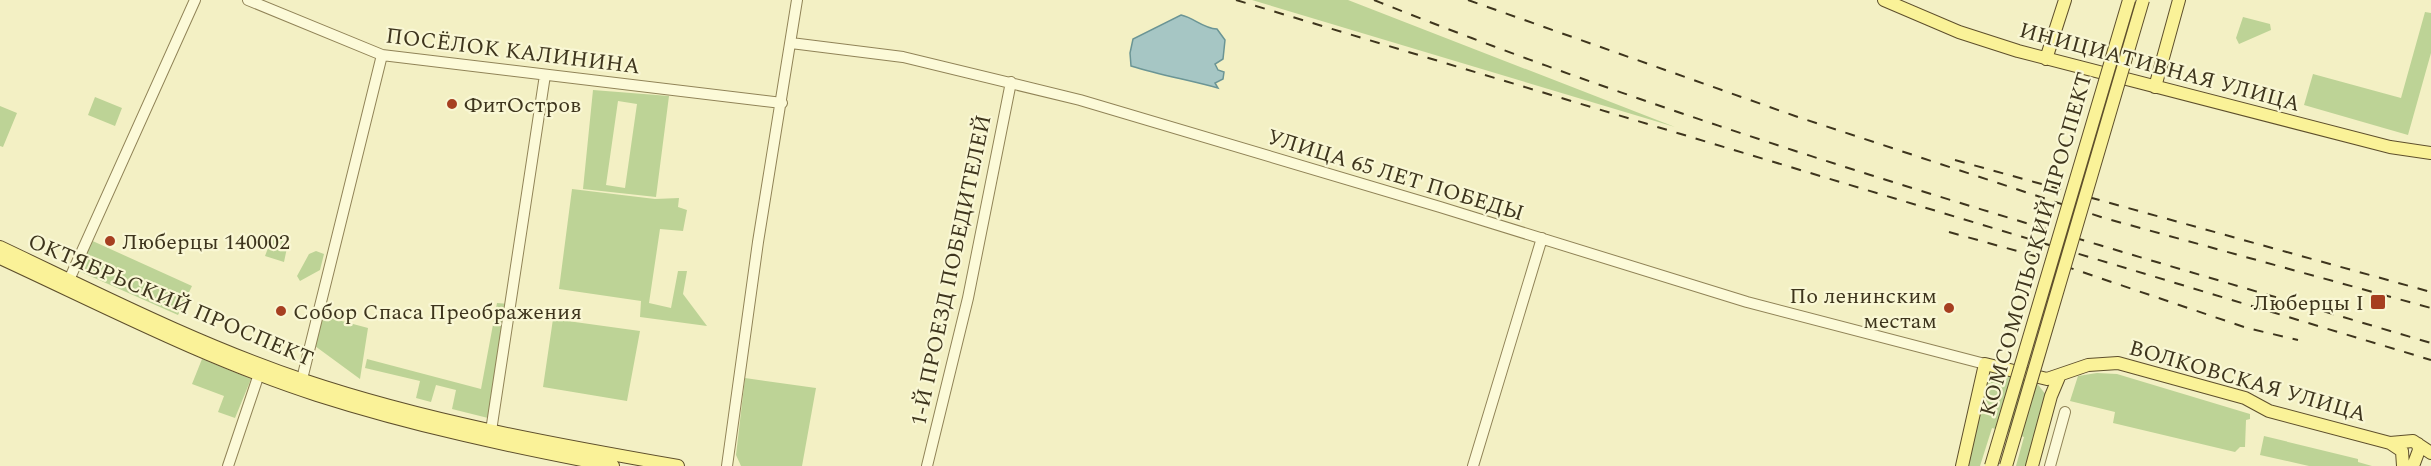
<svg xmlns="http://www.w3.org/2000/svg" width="2431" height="466" font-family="Spectral,serif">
  <rect width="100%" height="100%" fill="#f3f0c4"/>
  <path fill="#bdd396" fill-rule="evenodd" d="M1252 0H1348L1675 127Z
    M2425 12 2431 13V53L2408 135 2304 105 2313 74 2401 98Z
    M2243 17 2270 24 2271 30 2239 44 2236 38Z
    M593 90 669 96 656 197 583 189ZM618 101 637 104 625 188 606 185Z
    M95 97 122 108 115 126 88 115Z
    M0 106 17 113 3 147 0 146Z
    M572 189 655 199 679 198 678 207 687 210 683 231 660 229 649 303 671 308 678 271H687L683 294 707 326 640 317 641 301 559 289Z
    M273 235 288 243 284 262 265 256Z
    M86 238 192 286 178 315 72 268Z
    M316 251 324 254 320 270 300 281 297 276 309 254Z
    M497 303 509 304 492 419 452 409 456 390 436 385 431 402 416 398 420 381 365 368 367 359 481 389Z
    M323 316 368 328 360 379 315 346Z
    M553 319 640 331 627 401 543 387Z
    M202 359 251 379 235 418 218 412 224 396 192 384Z
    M2097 373 2117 374 2250 414V419L2246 420 2245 447H2240L2235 452 2113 423 2115 412 2070 401 2078 376Z
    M2006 375 2036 382 2046 395 2028 466H2016L2024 437 1992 428 1980 466H1967L1984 388 1993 377Z
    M745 378 816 388 802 466H741L736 455Z
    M2264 436 2358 459V462L2372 466H2309L2260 455Z"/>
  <path fill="#a6c6c4" stroke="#6b9595" stroke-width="1.5" d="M1181 15C1195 18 1202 28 1217 29L1225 40 1223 59 1215 64 1218 70 1224 72 1223 79 1215 83 1218 88C1189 80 1160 75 1131 66L1130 53 1133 39Z"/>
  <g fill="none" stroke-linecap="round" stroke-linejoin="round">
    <defs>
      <path id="minor" d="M248 0 382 55 782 103
        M791 43 903 57 1080 100 1440 207 1747 302 1985 364
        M69 280 195 0
        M302 379 382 55
        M491 431 545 75
        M228 466 259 374
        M727 466 758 242 797 0
        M927 466 968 298 1011 82
        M1473 466 1542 238
        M2050 466 2065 412"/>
      <path id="major" d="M1884 0 1959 32 2018 51 2390 147 2431 153
        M2046 59 2065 0
        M2155 87 2179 0
        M0 247C99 294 199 345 303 380 425 421 552 444 678 466
        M0 258C104 306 208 360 317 395 414 426 513 447 613 466
        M2390 443 2402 451 2403 466
        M1962 466 1985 364 2047 379 2088 365 2118 363 2245 398 2269 411 2390 443 2413 441 2431 453
        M2032 466 2051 396 2059 377
        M2413 466 2419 450 2418 444"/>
    </defs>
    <use href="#minor" stroke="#908357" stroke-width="12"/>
    <use href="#major" stroke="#5e4f2c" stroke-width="14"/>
    <use href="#minor" stroke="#fcfad8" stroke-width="10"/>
    <use href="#major" stroke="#faf298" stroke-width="12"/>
    <path stroke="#3e351d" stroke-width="2" stroke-dasharray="10 10" stroke-linecap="butt" d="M1236 0 2431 360
      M1374 0C1718 138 2077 238 2431 343
      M1468 0 1795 116 2104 218 2431 308
      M1955 160 2431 292
      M1949 232 2035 256 2247 328 2298 340"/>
    <defs>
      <path id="major-bridge" d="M1991 466 2129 0
        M2006 466 2143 0"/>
    </defs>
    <use href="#major-bridge" stroke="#5e4f2c" stroke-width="14" stroke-linecap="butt"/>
    <use href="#major-bridge" stroke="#faf298" stroke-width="12"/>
  </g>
  <g fill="#a63f20" stroke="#f9f7d4" stroke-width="2">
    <circle cx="452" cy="104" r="6"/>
    <circle cx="110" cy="241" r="6"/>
    <rect x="2370" y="294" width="16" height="16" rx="3"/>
    <circle cx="1949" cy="308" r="6"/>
    <circle cx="281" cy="311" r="6"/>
  </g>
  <g text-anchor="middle" stroke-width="4.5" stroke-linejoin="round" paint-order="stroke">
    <g font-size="22" fill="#3e351d" stroke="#f9f7d4">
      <text transform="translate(513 50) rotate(7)" y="8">ПОСЁЛОК КАЛИНИНА</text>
      <text transform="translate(2160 66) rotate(15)" y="8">ИНИЦИАТИВНАЯ УЛИЦА</text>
      <text transform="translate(1396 174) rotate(17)" y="8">УЛИЦА 65 ЛЕТ ПОБЕДЫ</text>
      <text transform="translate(2035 244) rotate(-74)" y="8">КОМСОМОЛЬСКИЙ ПРОСПЕКТ</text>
      <text transform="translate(950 270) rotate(-78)" y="8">1-Й ПРОЕЗД ПОБЕДИТЕЛЕЙ</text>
      <text transform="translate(171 299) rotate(23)" y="8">ОКТЯБРЬСКИЙ ПРОСПЕКТ</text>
      <text transform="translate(2248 380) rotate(16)" y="8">ВОЛКОВСКАЯ УЛИЦА</text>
    </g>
    <g font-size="22" fill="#3e351d" stroke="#f9f7d4" text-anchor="start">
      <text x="464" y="112">ФитОстров</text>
      <text x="122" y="249">Люберцы 140002</text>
      <text x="1937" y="303" text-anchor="end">По ленинским<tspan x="1937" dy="25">местам</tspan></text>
      <text x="2364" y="310" text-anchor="end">Люберцы I</text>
      <text x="293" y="319">Собор Спаса Преображения</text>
    </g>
  </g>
</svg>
